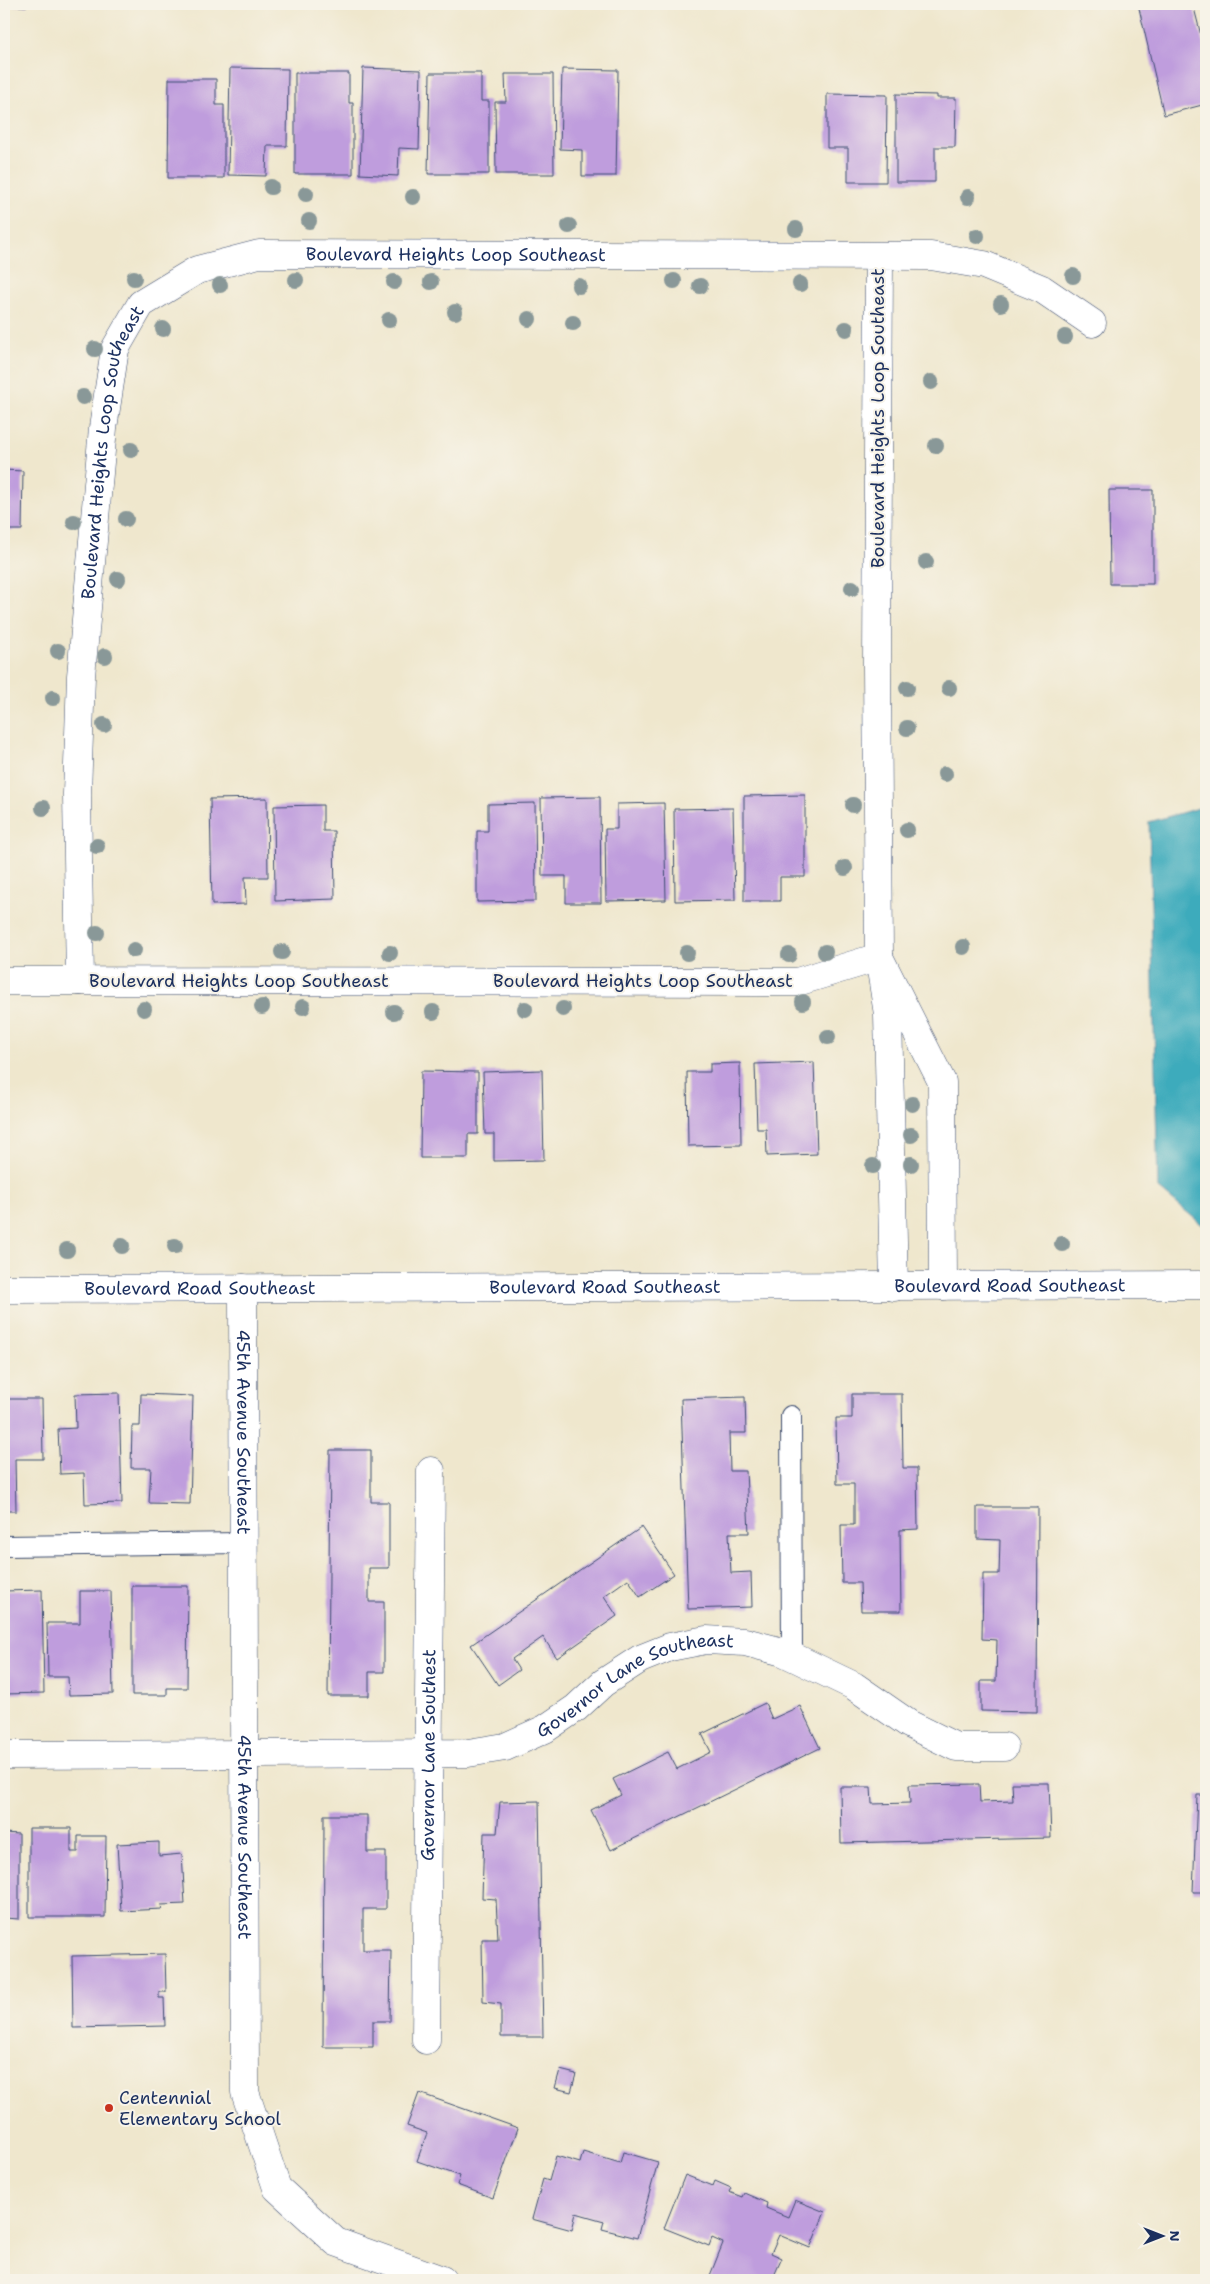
<svg xmlns="http://www.w3.org/2000/svg" width="1210" height="2284" font-family="'Shantell Sans',sans-serif">
  <rect width="100%" height="100%" fill="#f7f3e8"/>
  <filter id="ink" filterUnits="userSpaceOnUse"><feTurbulence type="fractalNoise" baseFrequency=".02" numOctaves="2"/><feDisplacementMap in="SourceGraphic" scale="10" xChannelSelector="R" yChannelSelector="G"/><feConvolveMatrix kernelMatrix="1 2 1 2 8 2 1 2 1" color-interpolation-filters="sRGB"/></filter>
  <filter id="wash" filterUnits="userSpaceOnUse"><feTurbulence type="fractalNoise" baseFrequency=".0096" numOctaves="4" result="noise"/><feDisplacementMap in="SourceGraphic" scale="20" xChannelSelector="R" yChannelSelector="G"/><feGaussianBlur stdDeviation="1.12" result="paint"/><feColorMatrix in="noise" values="0 0 0 0 0 0 0 0 0 0 0 0 0 0 0 0 0 1.4 0 .05"/><feComposite in="paint" operator="in"/></filter>
  <g filter="url(#wash)">
    <rect width="100%" height="100%" fill="#efe7cd"/>
    <path fill="#3eabbc" stroke="#2c6d8d" d="M1206 806V1228L1158 1188 1149 822Z"/>
    <g id="blocks">
      <path fill="#bf9ddd" d="M7 4H27V6H7Z
        M1138 4H1193L1206 55V104L1164 115Z
        M230 68 288 69 287 146H267L266 176 228 175Z
        M363 68 421 70 419 149 399 148 398 176 360 174Z
        M562 69 618 70 616 176H582V150L560 149Z
        M295 73H349V103H353V174H295Z
        M430 73H481V101H489V174H428Z
        M505 74H553L554 174H496L495 102H506Z
        M169 79H216V105H224V178H168Z
        M827 94 887 95 886 182H848V148H827Z
        M896 94 937 95V98H956L955 147H935V182H896Z
        M4 470 23 471 22 530H4Z
        M1109 490H1153V584H1110Z
        M805 795V877H780V901H744V796Z
        M600 797 601 903H566V876H542L541 798Z
        M267 798 268 877H245L246 904 212 905 210 799Z
        M535 803 536 901 477 902V831H488V804Z
        M664 803 666 900 606 901 605 829H617V804Z
        M323 805V831H334L335 899 275 901 274 806Z
        M733 808 735 900 675 901 674 809Z
        M814 1062 817 1154 767 1156 766 1129H757L755 1064Z
        M740 1063 741 1145 688 1146 687 1072H710V1064Z
        M542 1070 544 1160 494 1161V1134H485L483 1072Z
        M421 1071 478 1072V1134H468V1158H420Z
        M119 1393 122 1503 85 1504 84 1473 60 1474 58 1429 76 1428 75 1394Z
        M141 1394 193 1396 190 1504 149 1503 151 1468H131L132 1426H140Z
        M852 1394H902L903 1468H917L918 1529 900 1530 901 1611H861L860 1583H842L841 1525H854V1484H837L836 1418H852Z
        M745 1397 746 1433H729L730 1471H746L749 1533H729L731 1573 751 1572 752 1607 688 1609 681 1399Z
        M4 1399H42L43 1459H15L16 1511H4Z
        M330 1450H371V1502H389V1568H369V1602H384V1672H369V1696H328Z
        M977 1507H1038L1037 1712 981 1711V1681H996L997 1640 982 1639 983 1574H999L1000 1540 977 1539Z
        M642 1527 674 1574 640 1597 628 1579 604 1596 617 1616 557 1658 543 1637 512 1659 519 1670 498 1685 471 1645Z
        M132 1586H188L187 1688H167V1695H132Z
        M42 1590 44 1693 4 1694V1591Z
        M80 1591H111L113 1694 69 1695 68 1677H48L47 1623H80Z
        M765 1703 772 1719 800 1706 820 1748 611 1850 591 1810 621 1795 613 1779 668 1752 677 1769 711 1752 702 1734Z
        M1012 1783H1049L1051 1838 841 1843 840 1787H871L872 1804 910 1803 909 1785 979 1784 980 1802 1013 1801Z
        M1197 1795H1206V1892H1193Z
        M539 1801 543 2037H501V2004L483 2002 482 1939H498L496 1899 482 1898 484 1833H497L500 1802Z
        M324 1815H367V1852H386V1909H363V1950H391L390 2021H373V2047H323Z
        M29 1828H71V1852H78V1836H106L105 1917H29Z
        M4 1833 19 1834V1919L4 1918Z
        M159 1842V1856L182 1854 185 1904 161 1905 162 1909 121 1911 117 1844Z
        M165 1954 166 1992H159V1998H164L165 2026 73 2028 72 1956Z
        M560 2070 576 2074 571 2092 555 2088Z
        M419 2093 518 2128 493 2198 457 2185 460 2176 417 2161 427 2133 407 2126Z
        M583 2152 620 2163 623 2152 658 2162 637 2238 602 2229 604 2221 576 2213 572 2230 532 2219 543 2179 549 2181 556 2156 580 2163Z
        M685 2175 713 2186 715 2181 731 2188 729 2192 742 2197 744 2193 767 2203 766 2208 788 2217 795 2200 825 2212 810 2248 779 2235 771 2253 782 2258 772 2280H716L709 2278 723 2243 712 2238 709 2246 664 2228Z"/>
    </g>
  </g>
  <g filter="url(#ink)">
    <use href="#blocks" fill-opacity="0" stroke="#3b4b6f" stroke-width="1"/>
    <g fill="none" stroke-linecap="round" stroke-linejoin="round">
      <defs>
        <path id="service" d="M791 1416 792 1656
          M4 1546 243 1543"/>
        <g id="minor">
          <path id="s1" d="M879 257 877 665 879 957 797 982 80 981 77 794 81 676 103 428 115 349 141 304 197 270 259 254 931 256 984 265 1042 289 1092 323"/>
          <path d="M4 981H80"/>
          <path d="M894 1287 888 1014 879 957 942 1082 943 1286"/>
          <path id="s2" d="M243 1288 245 2092 277 2188 336 2242 442 2280"/>
          <path id="s3" d="M4 1755 468 1753 505 1747 545 1729 576 1708 603 1683 640 1659 670 1647 706 1640 745 1642 783 1652 854 1686 909 1724 956 1747H1004"/>
          <path id="s4" d="M426 2040 431 1471"/>
        </g>
        <g id="tertiary">
          <path id="s5" d="M4 1289 1206 1285"/>
        </g>
      </defs>
      <use href="#service" stroke="#3b4b6f" stroke-width="22"/>
      <use href="#minor" stroke="#3b4b6f" stroke-width="29"/>
      <use href="#tertiary" stroke="#3b4b6f" stroke-width="29"/>
      <use href="#service" stroke="#fff" stroke-width="20"/>
      <use href="#minor" stroke="#fff" stroke-width="28"/>
      <use href="#tertiary" stroke="#fff" stroke-width="28"/>
    </g>
    <g fill="#899898">
      <circle cx="271" cy="187" r="8"/>
      <circle cx="306" cy="194" r="8"/>
      <circle cx="413" cy="197" r="8"/>
      <circle cx="968" cy="197" r="8"/>
      <circle cx="309" cy="221" r="8"/>
      <circle cx="569" cy="226" r="8"/>
      <circle cx="796" cy="229" r="8"/>
      <circle cx="977" cy="236" r="8"/>
      <circle cx="1073" cy="276" r="8"/>
      <circle cx="134" cy="278" r="8"/>
      <circle cx="296" cy="280" r="8"/>
      <circle cx="674" cy="281" r="8"/>
      <circle cx="394" cy="282" r="8"/>
      <circle cx="431" cy="282" r="8"/>
      <circle cx="800" cy="284" r="8"/>
      <circle cx="220" cy="285" r="8"/>
      <circle cx="579" cy="286" r="8"/>
      <circle cx="700" cy="286" r="8"/>
      <circle cx="1001" cy="304" r="8"/>
      <circle cx="455" cy="312" r="8"/>
      <circle cx="529" cy="319" r="8"/>
      <circle cx="389" cy="320" r="8"/>
      <circle cx="573" cy="323" r="8"/>
      <circle cx="163" cy="329" r="8"/>
      <circle cx="846" cy="329" r="8"/>
      <circle cx="1065" cy="337" r="8"/>
      <circle cx="95" cy="349" r="8"/>
      <circle cx="931" cy="382" r="8"/>
      <circle cx="83" cy="397" r="8"/>
      <circle cx="936" cy="446" r="8"/>
      <circle cx="131" cy="450" r="8"/>
      <circle cx="126" cy="519" r="8"/>
      <circle cx="74" cy="522" r="8"/>
      <circle cx="926" cy="562" r="8"/>
      <circle cx="118" cy="579" r="8"/>
      <circle cx="852" cy="588" r="8"/>
      <circle cx="58" cy="651" r="8"/>
      <circle cx="105" cy="656" r="8"/>
      <circle cx="907" cy="688" r="8"/>
      <circle cx="949" cy="688" r="8"/>
      <circle cx="53" cy="698" r="8"/>
      <circle cx="104" cy="725" r="8"/>
      <circle cx="907" cy="728" r="8"/>
      <circle cx="945" cy="774" r="8"/>
      <circle cx="853" cy="805" r="8"/>
      <circle cx="43" cy="808" r="8"/>
      <circle cx="907" cy="830" r="8"/>
      <circle cx="97" cy="846" r="8"/>
      <circle cx="845" cy="868" r="8"/>
      <circle cx="97" cy="933" r="8"/>
      <circle cx="963" cy="947" r="8"/>
      <circle cx="134" cy="950" r="8"/>
      <circle cx="282" cy="952" r="8"/>
      <circle cx="825" cy="952" r="8"/>
      <circle cx="390" cy="953" r="8"/>
      <circle cx="687" cy="953" r="8"/>
      <circle cx="789" cy="955" r="8"/>
      <circle cx="803" cy="1002" r="8"/>
      <circle cx="262" cy="1007" r="8"/>
      <circle cx="303" cy="1007" r="8"/>
      <circle cx="144" cy="1009" r="8"/>
      <circle cx="525" cy="1009" r="8"/>
      <circle cx="563" cy="1009" r="8"/>
      <circle cx="394" cy="1012" r="8"/>
      <circle cx="433" cy="1012" r="8"/>
      <circle cx="828" cy="1037" r="8"/>
      <circle cx="912" cy="1104" r="8"/>
      <circle cx="911" cy="1135" r="8"/>
      <circle cx="911" cy="1164" r="8"/>
      <circle cx="873" cy="1166" r="8"/>
      <circle cx="1062" cy="1244" r="8"/>
      <circle cx="122" cy="1246" r="8"/>
      <circle cx="175" cy="1246" r="8"/>
      <circle cx="67" cy="1250" r="8"/>
    </g>
  </g>
  <circle fill="#c8321e" stroke="#f7f3e8" stroke-width="2" cx="109" cy="2108" r="5"/>
  <g text-anchor="middle" stroke-width="4" stroke-linejoin="round" paint-order="stroke">
    <g font-size="18" fill="#1b2f5e" stroke="#f7f3e8">
      <text dy="6" stroke="none"><textPath href="#s1" startOffset="2515">Boulevard Heights Loop Southeast</textPath></text>
      <text transform="translate(878 418) rotate(-90)" y="6">Boulevard Heights Loop Southeast</text>
      <text dy="6" stroke="none"><textPath href="#s1" startOffset="2035">Boulevard Heights Loop Southeast</textPath></text>
      <text x="239" y="987">Boulevard Heights Loop Southeast</text>
      <text x="643" y="987">Boulevard Heights Loop Southeast</text>
      <text dy="6" stroke="none"><textPath href="#s5" startOffset="1006">Boulevard Road Southeast</textPath></text>
      <text dy="6" stroke="none"><textPath href="#s5" startOffset="196">Boulevard Road Southeast</textPath></text>
      <text dy="6" stroke="none"><textPath href="#s5" startOffset="601">Boulevard Road Southeast</textPath></text>
      <text dy="6" stroke="none"><textPath href="#s2" startOffset="144">45th Avenue Southeast</textPath></text>
      <text dy="6" stroke="none"><textPath href="#s3" startOffset="649">Governor Lane Southeast</textPath></text>
      <text dy="6" stroke="none"><textPath href="#s4" startOffset="285">Governor Lane Southest</textPath></text>
      <text dy="6" stroke="none"><textPath href="#s2" startOffset="549">45th Avenue Southeast</textPath></text>
    </g>
    <g font-size="18" fill="#1b2f5e" stroke="#f7f3e8" text-anchor="start">
      <text x="119" y="2104">Centennial<tspan x="119" dy="21">Elementary School</tspan></text>
    </g>
  </g>
  <rect width="1210" height="2284" fill="none" stroke="#f7f3e8" stroke-width="20"/>
  <g transform="translate(1162 2236) rotate(90)" stroke="#f7f3e8" stroke-width="4" paint-order="stroke">
  <path d="M0-4L9 19L0 12L-9 19Z" fill="#1b2f5e"/>
  <text y="-8" font-size="14" font-weight="bold" text-anchor="middle" fill="#1b2f5e">N</text>
  </g>
</svg>
